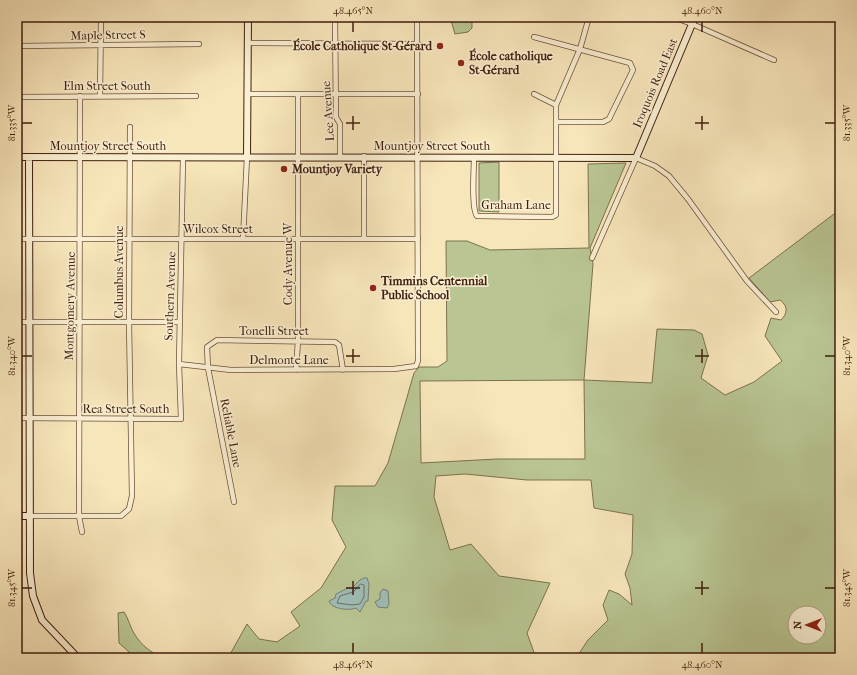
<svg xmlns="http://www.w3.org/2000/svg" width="857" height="675" font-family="'IM FELL French Canon',serif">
  <rect width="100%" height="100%" fill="#f8e6bb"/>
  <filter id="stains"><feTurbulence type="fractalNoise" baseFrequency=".005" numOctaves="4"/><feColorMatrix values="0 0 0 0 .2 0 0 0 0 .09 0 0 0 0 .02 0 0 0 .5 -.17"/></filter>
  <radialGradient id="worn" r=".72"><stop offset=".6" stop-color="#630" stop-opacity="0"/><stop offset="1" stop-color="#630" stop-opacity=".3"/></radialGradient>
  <path fill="#b9c693" stroke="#7c7250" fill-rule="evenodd" d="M450 17H472V28L468 32 455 34Z
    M836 130H840V658H576L588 640 608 620 603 605 609 590 619 594 632 605 630 588 625 574 632 554 633 515 594 508 591 480H527L465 474 436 476 434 497 450 550 471 544 499 576 550 583 527 633 536 658H228L247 624 259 639 277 642 300 626 291 612 321 588 346 547 332 520 335 486H375L388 463 414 373 419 367H438L447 361 446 241H467L490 250 589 248 588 164 626 163 590 248 593 264 584 380 652 383 657 329 694 330 702 334 708 355 701 378 725 395 754 382 782 361 765 336 771 318 781 320C788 313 788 306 780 300L770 302 749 278 838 211ZM584 380 585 459H497L421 463 420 381ZM795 613H819V637H795Z
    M499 162V212L479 211V163Z
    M124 612C129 619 130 628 135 635 142 646 151 652 162 658H131L129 652 119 643 118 613Z"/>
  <path fill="#9fbeb7" stroke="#797e73" d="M364 578H367L369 584 368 601H366L360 612 356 608C349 611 331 609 329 601L335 598 336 594 350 587 351 589 360 580Z
    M383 589 388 591 389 604 387 608 378 607 375 602 380 599V593Z"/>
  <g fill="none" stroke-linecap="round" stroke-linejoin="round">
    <path stroke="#706e62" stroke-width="1" d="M361 584 364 585V597L360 604 352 605 337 603 340 596 353 592Z"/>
    <defs>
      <path id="street" d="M19 17V157
        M335 17 336 117 340 124V157
        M673 17 692 24 774 60
        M534 37 630 63 633 70 609 119 603 122H556
        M247 43 418 44
        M17 46 199 44
        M247 94H418
        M534 94 556 105
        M80 96 79 516 82 532
        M100 96 101 17
        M17 97 196 96
        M474 157C474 168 471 209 477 216L552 217 556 215V105L580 49 589 17
        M17 239H418
        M243 239 247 157
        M364 239V156
        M592 258 636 158 655 166 669 176 688 199 747 281 776 312
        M17 322H179
        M179 364 231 370 394 369 416 366 418 361 417 17
        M296 370 298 341V94
        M17 418 181 419 179 364 183 158
        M234 502 208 368 207 347 217 340 335 342 339 345 343 370
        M29 516H121L129 509 132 496 129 322 130 127"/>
      <path id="secondary" d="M17 157 636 158 695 17
        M29 157 30 573 33 596 42 620 78 658
        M247 157 248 17
        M17 516H29"/>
    </defs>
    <use href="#street" stroke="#6e5038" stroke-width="6"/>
    <use href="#secondary" stroke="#401e0c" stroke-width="8"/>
    <use href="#street" stroke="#faefd3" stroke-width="4.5"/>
    <use href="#secondary" stroke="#faefd3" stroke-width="6"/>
  </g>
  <path fill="none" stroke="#401e0c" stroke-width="1.5" d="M353 22V32M702 22V32M353 116V130M702 116V130M22 123H32M346 123H360M695 123H709M825 123H835M353 349V363M702 349V363M22 356H32M346 356H360M695 356H709M825 356H835M353 581V595M702 581V595M22 588H32M346 588H360M695 588H709M825 588H835M353 643V653M702 643V653"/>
  <g fill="#8f2418" stroke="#faefd3" stroke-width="1.5">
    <circle cx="440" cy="46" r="4"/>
    <circle cx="461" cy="63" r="4"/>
    <circle cx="284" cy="169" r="4"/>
    <circle cx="373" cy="288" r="4"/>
  </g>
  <g text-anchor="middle" stroke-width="3" stroke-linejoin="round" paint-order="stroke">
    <g font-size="12" fill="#401e0c" stroke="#faefd3">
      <text transform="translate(108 35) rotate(-1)" y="4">Maple Street S</text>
      <text transform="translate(655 83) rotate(-67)" y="4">Iroquois Road East</text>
      <text x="107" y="90">Elm Street South</text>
      <text transform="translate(328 111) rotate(-94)" y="4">Lee Avenue</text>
      <text x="108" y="150">Mountjoy Street South</text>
      <text x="432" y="150">Mountjoy Street South</text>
      <text x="516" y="209">Graham Lane</text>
      <text x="218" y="233">Wilcox Street</text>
      <text transform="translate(288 264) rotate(-90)" y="4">Cody Avenue W</text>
      <text transform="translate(119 272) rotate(-90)" y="4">Columbus Avenue</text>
      <text transform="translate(170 296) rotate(-88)" y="4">Southern Avenue</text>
      <text transform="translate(70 306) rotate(-89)" y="4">Montgomery Avenue</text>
      <text x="274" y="335">Tonelli Street</text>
      <text x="289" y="364">Delmonte Lane</text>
      <text x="126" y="413">Rea Street South</text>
      <text transform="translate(231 433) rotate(79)" y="4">Reliable Lane</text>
    </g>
    <g font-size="12" font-weight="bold" fill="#401e0c" stroke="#faefd3" text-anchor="start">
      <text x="432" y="50" text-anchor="end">École Catholique St-Gérard</text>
      <text x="469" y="60">École catholique<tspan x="469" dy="14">St-Gérard</tspan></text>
      <text x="292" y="173">Mountjoy Variety</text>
      <text x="381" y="285">Timmins Centennial<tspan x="381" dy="14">Public School</tspan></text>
    </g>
  </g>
  <rect width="857" height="675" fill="none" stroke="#f8e6bb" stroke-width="44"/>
  <g transform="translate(807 625) rotate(270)"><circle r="19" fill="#faefd3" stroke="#b09b83"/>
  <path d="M0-3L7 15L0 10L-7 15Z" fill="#8f2418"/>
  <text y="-6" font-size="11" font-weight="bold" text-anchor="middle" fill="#401e0c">N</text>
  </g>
  <rect x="22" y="22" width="813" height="631" fill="none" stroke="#401e0c" stroke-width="1.5"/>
  <g font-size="10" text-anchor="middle" fill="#401e0c">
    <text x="353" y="14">48.465°N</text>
    <text x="702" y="14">48.460°N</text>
    <text transform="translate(846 123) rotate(-90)" y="4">81.335°W</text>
    <text transform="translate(11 123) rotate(-90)" y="4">81.335°W</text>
    <text transform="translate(846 356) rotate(-90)" y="4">81.340°W</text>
    <text transform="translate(11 356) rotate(-90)" y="4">81.340°W</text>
    <text transform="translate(846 588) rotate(-90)" y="4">81.345°W</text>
    <text transform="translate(11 588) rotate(-90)" y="4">81.345°W</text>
    <text x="353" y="668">48.465°N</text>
    <text x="702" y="668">48.460°N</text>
  </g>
  <rect width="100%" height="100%" filter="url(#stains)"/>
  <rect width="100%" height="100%" fill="url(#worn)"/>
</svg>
